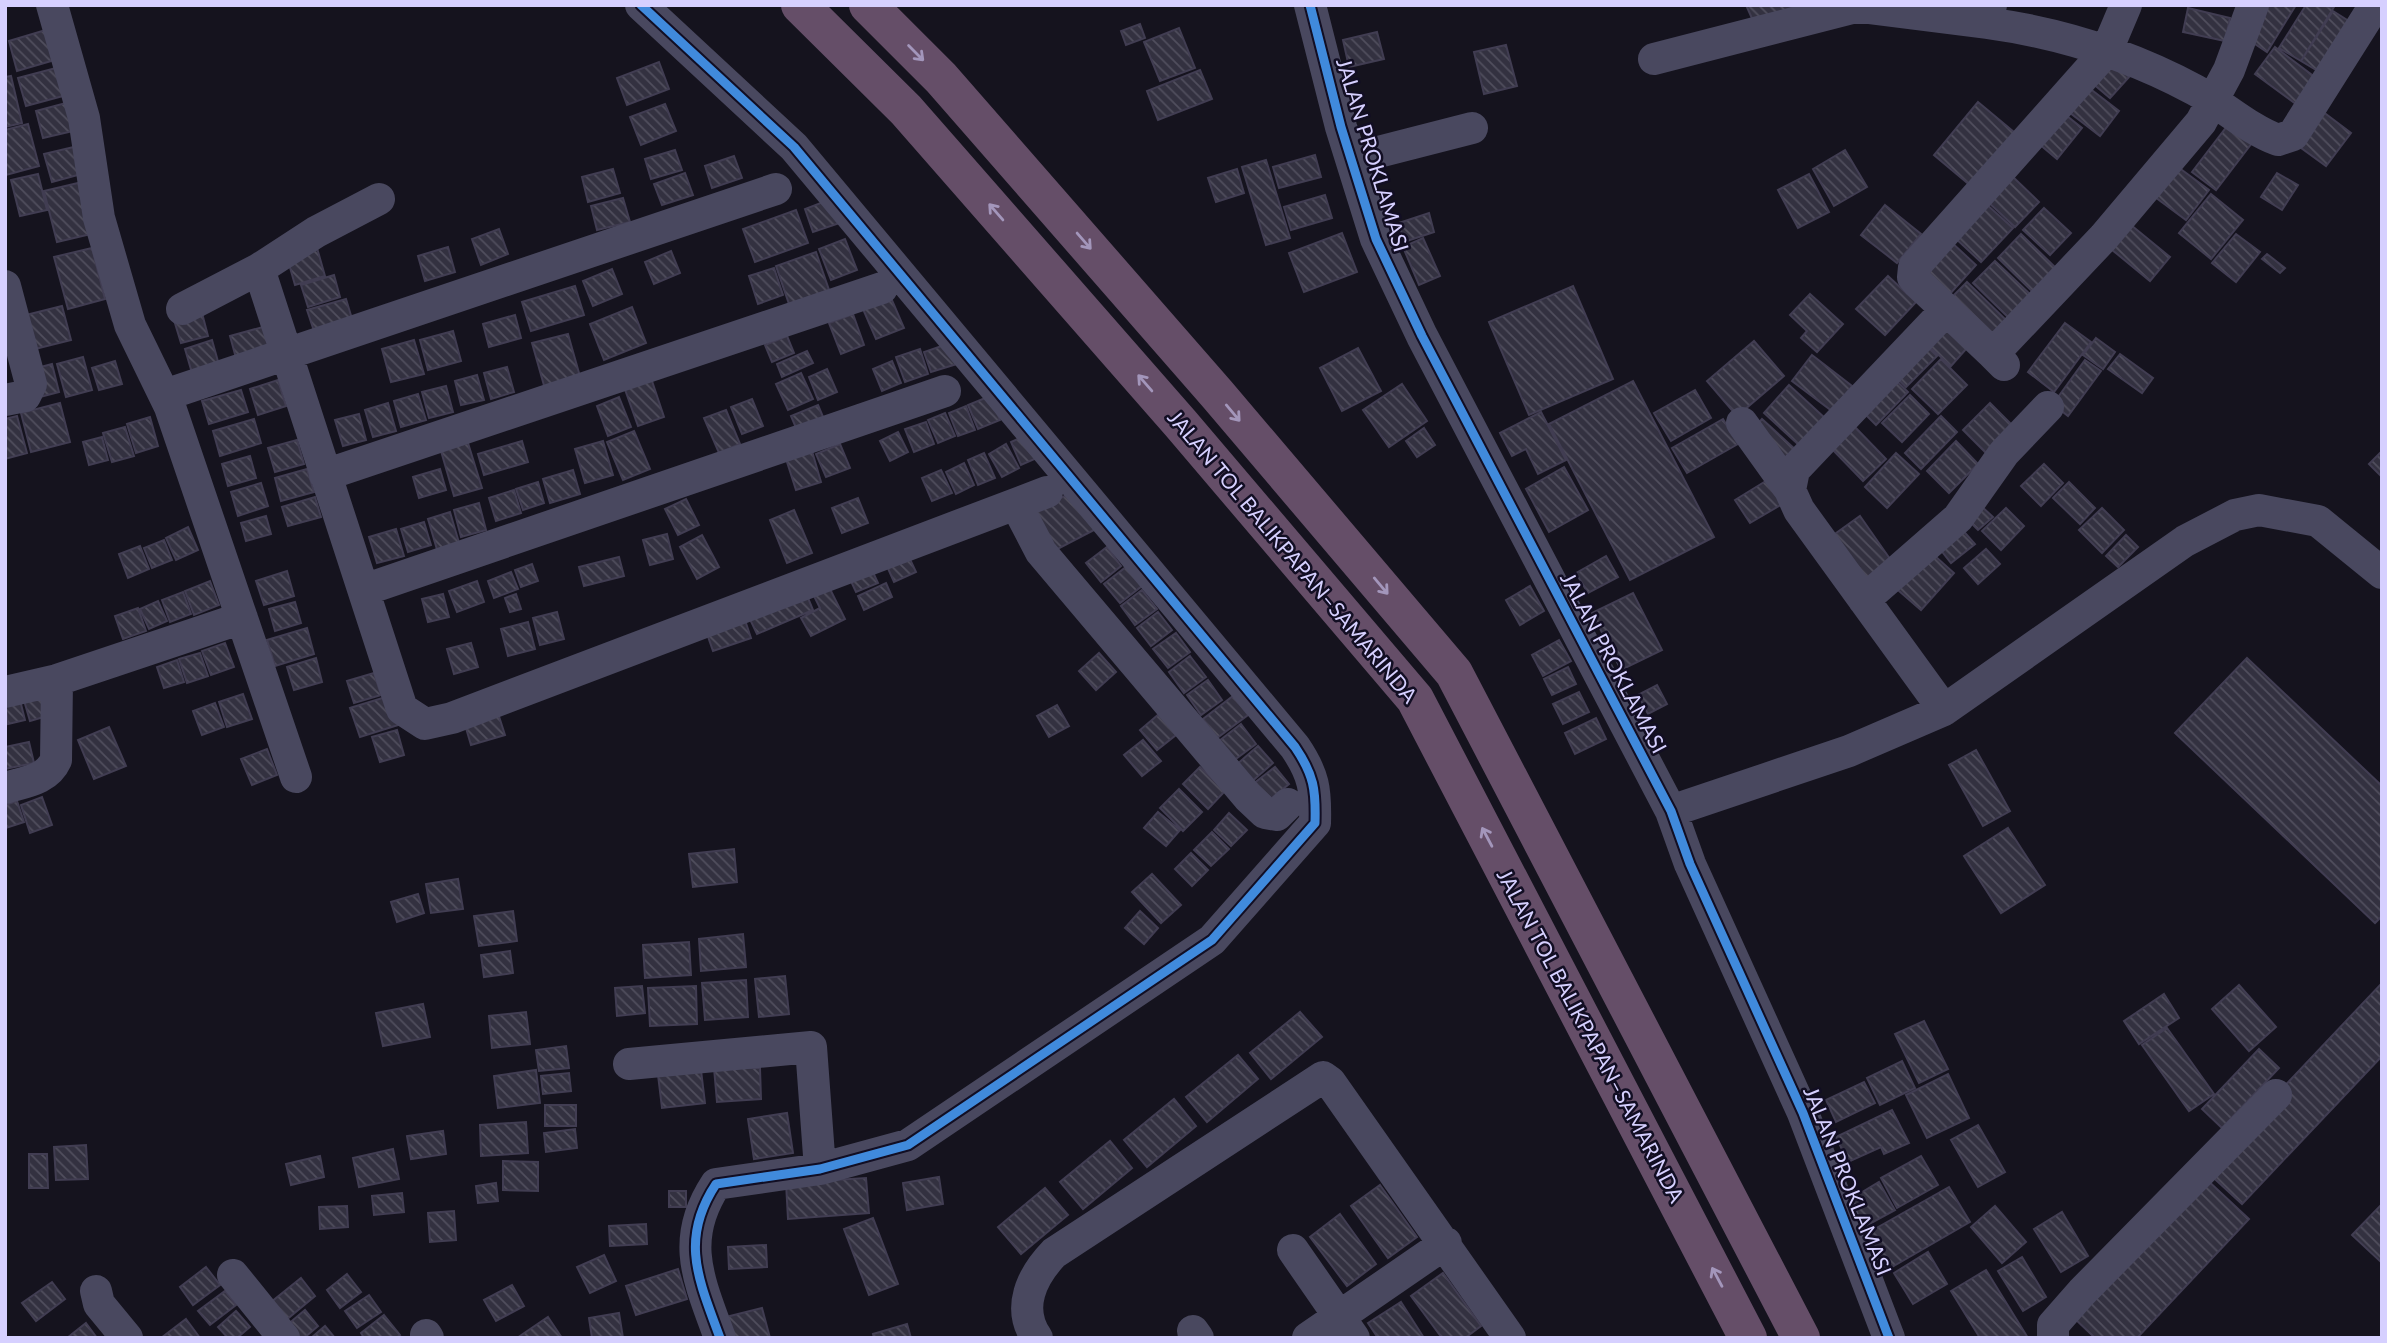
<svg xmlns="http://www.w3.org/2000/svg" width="2387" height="1343" font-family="Lato,sans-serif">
  <defs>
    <pattern id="building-back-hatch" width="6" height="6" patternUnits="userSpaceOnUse" patternTransform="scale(1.75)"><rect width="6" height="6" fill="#333140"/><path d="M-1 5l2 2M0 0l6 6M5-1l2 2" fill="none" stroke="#504e5d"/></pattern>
  </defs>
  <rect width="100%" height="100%" fill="#15131e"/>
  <path fill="url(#building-back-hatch)" stroke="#413d52" stroke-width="2" d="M1746 5H1797V6L1754 23Z
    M2267 5H2296L2267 52 2246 38Z
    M2306 5 2334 7 2301 61 2279 48Z
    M2188 8 2230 18 2225 41 2183 32Z
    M2333 11 2352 23 2321 73 2301 61Z
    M1140 24 1145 38 1126 45 1121 31Z
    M1179 28 1195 68 1160 81 1144 42Z
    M49 29 58 59 17 71 9 41Z
    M1377 32 1384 59 1349 67 1343 40Z
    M1506 45 1517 86 1484 94 1474 52Z
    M2275 47 2316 78 2296 104 2255 74Z
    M2105 56 2129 77 2110 98 2086 78Z
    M659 62 669 89 627 105 617 78Z
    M56 68 63 96 26 106 18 78Z
    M1200 70 1212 99 1158 120 1147 91Z
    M11 76 22 123 5 127V77Z
    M2084 84 2119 111 2100 136 2065 109Z
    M1978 102 2015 133 1971 186 1934 155Z
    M66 103 73 131 43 138 36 111Z
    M665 104 676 131 641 145 630 117Z
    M2057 108 2082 128 2057 159 2032 138Z
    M2322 111 2351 133 2326 166 2297 145Z
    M28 124 39 166 6 175 5 130Z
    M2228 125 2252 143 2216 190 2192 172Z
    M78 146 85 173 52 182 44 154Z
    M675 150 682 170 651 179 645 159Z
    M1845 150 1867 187 1834 206 1813 169Z
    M1315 155 1321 177 1279 188 1273 167Z
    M734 156 742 178 712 188 705 166Z
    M1266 160 1290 238 1266 245 1242 167Z
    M2178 167 2209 190 2186 220 2155 197Z
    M613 169 620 193 588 202 582 177Z
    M1237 169 1244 193 1216 202 1208 178Z
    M685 173 693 195 662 205 654 184Z
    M2277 173 2298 185 2282 210 2261 197Z
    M38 174 47 210 20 216 11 180Z
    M1809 174 1829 212 1798 228 1778 190Z
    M2012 176 2039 202 2015 227 1988 202Z
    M78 183 91 234 57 242 44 191Z
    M2211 194 2243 220 2211 259 2179 233Z
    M1325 195 1332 218 1291 230 1284 207Z
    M623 198 630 222 597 230 591 206Z
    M831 199 840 223 813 232 805 209Z
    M1985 203 2013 228 1981 262 1954 237Z
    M1885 205 1921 234 1897 263 1861 235Z
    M2044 208 2071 233 2050 255 2023 230Z
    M796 210 808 243 755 262 743 229Z
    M1429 213 1434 232 1404 242 1399 223Z
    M2131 225 2170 257 2150 281 2111 249Z
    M499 229 508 254 481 265 472 239Z
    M1342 233 1357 272 1304 292 1289 253Z
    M2021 234 2058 270 2035 294 1998 258Z
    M2236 234 2260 252 2236 282 2212 263Z
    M1423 238 1440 276 1419 285 1403 247Z
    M845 239 857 270 831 280 819 249Z
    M1950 241 1976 265 1948 296 1921 272Z
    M448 247 455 272 425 281 418 256Z
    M92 248 105 299 68 309 54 257Z
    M317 248 325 276 295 285 287 257Z
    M671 251 680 273 654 284 645 262Z
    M816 252 829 290 789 304 776 266Z
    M2267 254 2285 268 2280 273 2262 259Z
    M1995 261 2032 296 2010 319 1973 283Z
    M774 268 783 295 758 304 749 276Z
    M612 269 622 294 593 306 583 281Z
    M334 275 340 297 308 307 301 285Z
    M1888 276 1916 302 1885 335 1856 309Z
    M1967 282 2006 320 1984 343 1945 304Z
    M575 286 584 315 531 331 522 302Z
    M1573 286 1613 379 1529 415 1489 322Z
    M1810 294 1843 324 1817 352 1801 338 1807 331 1790 315Z
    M891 298 904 328 876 339 863 309Z
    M346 299 353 322 315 334 307 310Z
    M62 306 71 340 31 350 22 316Z
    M632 307 646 343 604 360 590 324Z
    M1938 307 1974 340 1951 366 1914 333Z
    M202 313 208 336 181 343 174 320Z
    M853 314 864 345 841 354 829 323Z
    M515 315 521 338 489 347 483 324Z
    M2065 323 2091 342 2054 392 2028 372Z
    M263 327 270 348 236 358 230 336Z
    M453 331 461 361 428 370 420 340Z
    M568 334 581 380 545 389 532 343Z
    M787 336 794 353 772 362 765 345Z
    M1916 336 1937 356 1906 387 1885 366Z
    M2096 338 2115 352 2103 369 2083 355Z
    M212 340 219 365 192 373 185 349Z
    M414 340 424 374 391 382 382 349Z
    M1754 341 1784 376 1737 416 1707 381Z
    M953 342 960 363 931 372 924 352Z
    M1358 348 1381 391 1342 411 1320 368Z
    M920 349 928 374 905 382 896 357Z
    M807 351 813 363 782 377 777 364Z
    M2120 354 2153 378 2142 393 2108 369Z
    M1812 355 1852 386 1832 411 1792 381Z
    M83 357 92 390 66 397 57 364Z
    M1941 359 1967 385 1938 414 1912 389Z
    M2085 360 2101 371 2068 416 2053 404Z
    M115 361 122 384 99 390 92 368Z
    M892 361 901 383 882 391 873 369Z
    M52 364 59 392 40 397 33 369Z
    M507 367 514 392 491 399 484 373Z
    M1882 367 1908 392 1876 425 1850 399Z
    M827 369 837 392 818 400 809 377Z
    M801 373 813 399 788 410 776 384Z
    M477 375 484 400 461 405 455 381Z
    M650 375 664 417 638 426 623 384Z
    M278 380 286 406 258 415 250 389Z
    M1633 381 1714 537 1630 580 1549 424Z
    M1402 384 1427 421 1389 447 1363 410Z
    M1789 385 1825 418 1800 446 1764 413Z
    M446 386 453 412 429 418 422 392Z
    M241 390 248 412 209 424 202 401Z
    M1695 390 1711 418 1671 441 1654 413Z
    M418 394 426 420 401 427 394 401Z
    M1910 395 1929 414 1902 442 1882 423Z
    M990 396 1000 420 978 429 968 405Z
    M619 397 631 427 608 436 597 406Z
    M752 399 763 426 742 434 731 407Z
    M60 403 70 442 31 452 21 413Z
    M388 403 396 431 373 437 365 410Z
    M1990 403 2014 427 1987 454 1963 430Z
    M818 405 826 424 799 435 791 416Z
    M966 406 975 430 958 436 949 413Z
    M726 410 740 444 719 453 704 418Z
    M1541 412 1566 460 1538 474 1526 449 1512 456 1500 433Z
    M945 413 955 436 938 443 928 420Z
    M359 414 366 440 343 446 335 420Z
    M17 416 27 453 5 459V419Z
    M1941 416 1957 432 1921 469 1905 453Z
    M150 417 158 446 136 453 127 424Z
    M254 419 261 443 220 456 213 431Z
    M1723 419 1738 444 1687 473 1672 448Z
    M1762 419 1797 451 1788 461 1753 429Z
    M926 422 934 444 914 452 905 429Z
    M1853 425 1886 459 1863 481 1830 447Z
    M125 427 134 456 112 462 103 433Z
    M1424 428 1435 445 1417 457 1406 441Z
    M634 431 650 469 623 480 607 442Z
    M898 432 908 452 890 461 880 441Z
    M1029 434 1039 457 1021 465 1011 442Z
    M102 437 108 460 89 465 83 442Z
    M297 440 304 464 275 472 268 448Z
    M522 441 528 462 484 475 478 454Z
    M603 441 613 475 585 483 575 449Z
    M1956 441 1978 464 1949 493 1927 471Z
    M468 443 482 488 454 496 441 451Z
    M840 444 850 468 826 477 816 454Z
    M1006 444 1019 468 1002 477 989 454Z
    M812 451 821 482 796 490 786 459Z
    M2382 451V477L2369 464Z
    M984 453 995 478 978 485 968 460Z
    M1896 453 1919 474 1887 508 1865 487Z
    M250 456 256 478 228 486 222 464Z
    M964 463 974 485 956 494 946 472Z
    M2044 464 2063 483 2041 506 2021 486Z
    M1564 467 1588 510 1549 532 1526 489Z
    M307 469 314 492 281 501 275 478Z
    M440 469 446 490 419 498 413 477Z
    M573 470 580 494 550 503 543 479Z
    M941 470 952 493 932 501 922 478Z
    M1769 479 1784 503 1750 523 1735 500Z
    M538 482 544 503 523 510 516 489Z
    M2069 482 2095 508 2080 524 2053 498Z
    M261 483 268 506 238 516 231 492Z
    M514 490 521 513 496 521 489 498Z
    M1074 491 1094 530 1050 553 1030 514Z
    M315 497 321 517 288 526 282 507Z
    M858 498 868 523 842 533 832 508Z
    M686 499 699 525 678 535 665 509Z
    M479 503 486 530 461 537 454 510Z
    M1980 505 1993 517 1978 530 1966 518Z
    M2006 508 2024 526 2001 550 1982 531Z
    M2102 508 2124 530 2102 553 2079 530Z
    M794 510 812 553 787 563 770 520Z
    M450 512 460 546 438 553 428 519Z
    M266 516 271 534 246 541 241 523Z
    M1860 516 1897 569 1868 589 1832 536Z
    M424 522 431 545 408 552 401 529Z
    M1959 526 1975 544 1951 563 1936 544Z
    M188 527 198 550 176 560 166 538Z
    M396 529 404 556 377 563 369 537Z
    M667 534 673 559 650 565 643 540Z
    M702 535 719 567 697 579 680 547Z
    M2126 535 2138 547 2118 567 2106 556Z
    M164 540 172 560 152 568 144 548Z
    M140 546 149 569 128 578 119 554Z
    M1107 547 1121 566 1101 582 1086 563Z
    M1926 548 1954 573 1921 610 1892 585Z
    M1986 549 2000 564 1978 584 1964 568Z
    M908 555 916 572 894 582 886 564Z
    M1606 556 1618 577 1588 593 1576 573Z
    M619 557 624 576 584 586 579 567Z
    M1135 560 1151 579 1120 603 1104 584Z
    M532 564 538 581 521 587 515 570Z
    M871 568 878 583 856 592 849 577Z
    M287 571 294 596 264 605 256 581Z
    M511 572 518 589 494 598 488 581Z
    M210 581 219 605 194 615 185 591Z
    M477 581 484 602 457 612 449 591Z
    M827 583 845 619 811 636 801 618 820 608 811 590Z
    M886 583 892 597 864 610 858 596Z
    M803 586 813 610 757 634 746 611Z
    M1530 586 1544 611 1520 625 1506 600Z
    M1142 590 1157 609 1135 625 1121 606Z
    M183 592 191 614 170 622 162 600Z
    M1633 593 1662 650 1621 670 1592 613Z
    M443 594 449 617 428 622 422 599Z
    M516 594 521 609 510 612 505 598Z
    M158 601 167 621 149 629 140 609Z
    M295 602 301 623 275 631 269 609Z
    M138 608 146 631 123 639 115 616Z
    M742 611 751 638 713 651 704 625Z
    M557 612 564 639 540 645 533 618Z
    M1158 612 1172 630 1151 646 1137 628Z
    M528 622 535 649 508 656 501 629Z
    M307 628 314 654 275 666 267 640Z
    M1176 633 1190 652 1168 668 1153 649Z
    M1559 640 1571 661 1543 676 1532 655Z
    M225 643 234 667 211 675 202 651Z
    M471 643 478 667 454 674 447 649Z
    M200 653 208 676 187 683 179 659Z
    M1099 653 1116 672 1096 690 1079 671Z
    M1190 656 1206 677 1184 693 1169 672Z
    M316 658 322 682 294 690 287 667Z
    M2247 658 2382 786V916L2375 923 2175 733Z
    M177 660 184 682 164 688 157 667Z
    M1568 667 1576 684 1552 695 1544 679Z
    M374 673 381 695 354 703 347 681Z
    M1208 680 1222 700 1201 715 1187 695Z
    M1657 685 1667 704 1648 714 1638 695Z
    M47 690 54 714 30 721 23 697Z
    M1579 692 1589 712 1563 724 1553 704Z
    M243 694 252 719 227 727 219 702Z
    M389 696 398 725 360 737 350 708Z
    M1233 696 1248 715 1217 738 1203 719Z
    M20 700 25 720 8 724 5 703Z
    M215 703 224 727 202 735 193 711Z
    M1057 705 1069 726 1049 737 1037 716Z
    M496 707 505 735 471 745 463 718Z
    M1159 714 1176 735 1157 750 1140 730Z
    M1596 718 1606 739 1575 754 1565 733Z
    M1241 724 1256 744 1229 764 1214 745Z
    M109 727 126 766 94 779 78 740Z
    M397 730 404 755 380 762 372 737Z
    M1143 740 1161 761 1142 776 1124 755Z
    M29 742 34 763 5 769V747Z
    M1258 746 1273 763 1250 783 1235 766Z
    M267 749 277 775 252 785 241 759Z
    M1976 750 2010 811 1983 826 1949 765Z
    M1200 767 1225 791 1208 809 1183 784Z
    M1275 767 1289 784 1267 802 1253 784Z
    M1179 789 1202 812 1183 831 1160 808Z
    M42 797 52 825 30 833 21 805Z
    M17 801 24 822 6 828 5 805Z
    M1158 812 1180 830 1166 846 1144 828Z
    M1229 813 1247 830 1231 846 1214 830Z
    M2008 828 2045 885 2001 913 1964 856Z
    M1212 832 1229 849 1211 866 1194 850Z
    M734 849 737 882 693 887 689 854Z
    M1191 853 1208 870 1192 886 1175 869Z
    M1152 874 1181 905 1161 923 1132 892Z
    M458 879 463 909 431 913 426 884Z
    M418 894 424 913 397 922 391 902Z
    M513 911 517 941 479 946 474 916Z
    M1140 911 1158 928 1144 944 1125 928Z
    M743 934 746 967 701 971 699 939Z
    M689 942 691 975 645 978 643 945Z
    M510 951 513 973 484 977 481 955Z
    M785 976 789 1014 759 1017 755 979Z
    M746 980 748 1017 705 1020 702 983Z
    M2382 983V1056L2242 1204 2205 1170Z
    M2239 985 2276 1027 2249 1051 2212 1009Z
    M642 986 645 1013 617 1016 615 988Z
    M696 986 697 1024 650 1026 648 988Z
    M2164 994 2179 1018 2139 1044 2124 1021Z
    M423 1004 430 1037 383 1046 376 1013Z
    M526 1012 530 1044 492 1048 489 1016Z
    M1300 1012 1322 1037 1271 1079 1250 1053Z
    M1924 1021 1948 1069 1919 1083 1895 1034Z
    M2167 1028 2214 1094 2189 1111 2142 1045Z
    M566 1046 569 1068 539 1071 536 1050Z
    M2259 1049 2279 1068 2222 1128 2202 1109Z
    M1238 1055 1258 1079 1207 1122 1186 1097Z
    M1902 1061 1915 1088 1880 1105 1867 1078Z
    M714 1068H760L761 1099 717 1102Z
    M536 1070 540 1103 498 1108 494 1076Z
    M701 1070 705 1103 662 1108 658 1075Z
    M569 1073 571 1091 543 1094 541 1076Z
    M1948 1074 1969 1118 1927 1138 1906 1095Z
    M1864 1082 1875 1103 1836 1122 1826 1100Z
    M1174 1099 1196 1126 1147 1167 1124 1140Z
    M545 1105H576V1126H545Z
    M1892 1110 1909 1143 1884 1154 1881 1147 1848 1162 1836 1137Z
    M787 1113 793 1153 754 1159 748 1119Z
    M526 1122 528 1153 481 1156 480 1125Z
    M1978 1125 2005 1172 1978 1187 1951 1140Z
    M575 1129 577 1148 546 1152 544 1133Z
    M443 1131 446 1154 411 1159 407 1136Z
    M1110 1141 1132 1168 1083 1209 1060 1182Z
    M86 1145 88 1179 56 1180 54 1147Z
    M393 1149 399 1179 359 1187 353 1158Z
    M29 1154H47L48 1188H29Z
    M320 1156 324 1177 291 1185 286 1164Z
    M1921 1156 1938 1185 1897 1208 1881 1178Z
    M503 1161 538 1162V1191L503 1190Z
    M939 1177 943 1204 907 1210 903 1183Z
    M2204 1177 2249 1219 2137 1338H2095L2073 1317Z
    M866 1178 869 1213 788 1219 786 1183Z
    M1879 1182 1895 1210 1864 1227 1849 1200Z
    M496 1183 498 1201 478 1203 476 1186Z
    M1380 1185 1417 1237 1388 1258 1351 1206Z
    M1949 1187 1970 1222 1885 1271 1864 1235Z
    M1045 1188 1068 1215 1021 1254 998 1227Z
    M669 1191H686V1207H669Z
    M402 1193 404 1212 374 1215 372 1196Z
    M2382 1204V1263L2352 1235Z
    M347 1206 348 1227 320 1229 319 1207Z
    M1995 1206 2026 1242 2002 1263 1971 1227Z
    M454 1211 456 1240 430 1242 428 1213Z
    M2062 1212 2088 1256 2061 1272 2034 1229Z
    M1340 1214 1376 1264 1347 1286 1310 1237Z
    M873 1218 898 1284 869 1295 844 1229Z
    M646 1224 647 1244 610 1246 609 1226Z
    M766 1245 767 1267 729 1269 728 1247Z
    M1928 1252 1947 1284 1913 1304 1894 1273Z
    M604 1255 616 1281 590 1293 577 1267Z
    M2022 1257 2046 1297 2023 1311 1998 1271Z
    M206 1267 220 1285 193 1305 180 1287Z
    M678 1269 687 1299 636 1315 626 1286Z
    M1986 1270 2028 1338H1980L1951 1291Z
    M1443 1273 1481 1326 1465 1338H1442L1411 1296Z
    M347 1274 361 1292 340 1308 327 1290Z
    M301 1278 315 1296 280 1325 265 1307Z
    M52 1282 65 1299 36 1321 22 1303Z
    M512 1285 524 1306 496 1321 484 1300Z
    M225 1291 236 1305 210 1325 198 1311Z
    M369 1295 381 1312 357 1328 345 1311Z
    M1401 1302 1424 1338H1378L1368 1323Z
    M762 1308 770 1338H728L722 1318Z
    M305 1310 318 1326 304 1338H298L287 1325Z
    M236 1311 250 1327 237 1338H228L218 1327Z
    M619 1313 623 1338H592L589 1318Z
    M384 1315 400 1335 396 1338H364L361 1333Z
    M548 1317 562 1338H517Z
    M186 1319 200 1338H161Z
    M86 1323 97 1338H67Z
    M907 1324 911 1338H874L873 1334Z
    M325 1326 335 1338H311Z"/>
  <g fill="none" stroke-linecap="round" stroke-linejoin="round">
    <path stroke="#49485f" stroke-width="32" d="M52 5 84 118 99 218 130 325 170 407 296 777
      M641 5 794 147 1295 747C1314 775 1316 790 1315 823L1212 940 908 1145 820 1169 716 1184C679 1240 699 1280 720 1338
      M1310 5 1341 127 1376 239 1422 336 1671 811 1690 864 1803 1113 1889 1338
      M1991 5 1987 23C2060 33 2130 55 2195 90 2223 105 2248 129 2278 140L2293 135 2375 5
      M1654 59 1852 8H1868L1987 23
      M1351 159 1472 128
      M259 269 402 709 425 724 452 718 1047 492
      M5 286 31 384 25 396 5 400
      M182 309 259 269 316 232 379 199
      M1993 354 1918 283 1913 277 1914 267 2107 50 2126 5
      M2004 365 1993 354 2104 237 2201 122 2229 70 2253 5
      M165 395 776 189
      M1742 423 1790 490
      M325 475 882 288
      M1016 504 1041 552 1248 797 1265 813 1277 815 1288 804
      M364 590 945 391
      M1864 600 1958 518 2004 453 2048 407
      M5 692 57 680 242 618
      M1944 710 1799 510 1790 490 1794 470 1946 310
      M5 788C25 782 47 780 56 760L57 680
      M1671 811 1849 751 1944 710 2185 541 2235 515 2259 510 2318 521 2382 573
      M629 1064 811 1047 820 1169
      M1293 1250 1354 1338
      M233 1275 284 1338
      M96 1291 99 1304 127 1338
      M1193 1331 1198 1338
      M426 1335 428 1338
      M1037 1338C1016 1308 1032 1276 1054 1253L1323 1077 1330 1082 1510 1338
      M1308 1338 1446 1243
      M2053 1338V1325L2082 1292 2276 1095"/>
    <path stroke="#654e68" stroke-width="38" d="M800 5 906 110 1181 424 1415 699 1748 1338
      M868 5 941 78 1217 394 1454 673 1801 1338"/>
    <defs>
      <path id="cycleway" d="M641 5 794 147 1295 747C1314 775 1316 790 1315 823L1212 940 908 1145 820 1169 716 1184C679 1240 699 1280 720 1338
        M1310 5 1341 127 1376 239 1422 336 1671 811 1690 864 1803 1113 1889 1338"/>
    </defs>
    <use href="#cycleway" stroke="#120e23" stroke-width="13"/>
    <use href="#cycleway" stroke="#408adc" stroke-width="9"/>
  </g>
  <defs><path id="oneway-shaft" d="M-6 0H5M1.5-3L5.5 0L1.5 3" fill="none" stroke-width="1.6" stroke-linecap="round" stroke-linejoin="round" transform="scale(1.75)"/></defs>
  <g stroke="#a396bb">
    <use href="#oneway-shaft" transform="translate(916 53) rotate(45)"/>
    <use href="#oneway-shaft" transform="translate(996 212) rotate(-131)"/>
    <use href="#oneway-shaft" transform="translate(1084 241) rotate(49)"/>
    <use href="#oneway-shaft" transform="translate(1145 383) rotate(-131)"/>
    <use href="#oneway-shaft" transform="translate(1233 413) rotate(50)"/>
    <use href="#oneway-shaft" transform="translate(1381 586) rotate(50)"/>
    <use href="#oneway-shaft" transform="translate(1487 837) rotate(-118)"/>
    <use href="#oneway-shaft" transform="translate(1717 1277) rotate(-118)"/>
  </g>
  <g text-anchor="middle" stroke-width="5" stroke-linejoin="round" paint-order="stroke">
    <g font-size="21" fill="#d6d0ff" stroke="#120e23">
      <text transform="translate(1372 155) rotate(73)" y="7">JALAN PROKLAMASI</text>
      <text transform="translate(1292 557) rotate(50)" y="7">JALAN TOL BALIKPAPAN–SAMARINDA</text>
      <text transform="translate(1613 663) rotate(62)" y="7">JALAN PROKLAMASI</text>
      <text transform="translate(1590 1036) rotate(62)" y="7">JALAN TOL BALIKPAPAN–SAMARINDA</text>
      <text transform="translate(1847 1181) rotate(68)" y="7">JALAN PROKLAMASI</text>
    </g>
  </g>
  <rect width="2387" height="1343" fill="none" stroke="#d6d0ff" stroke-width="14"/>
</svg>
